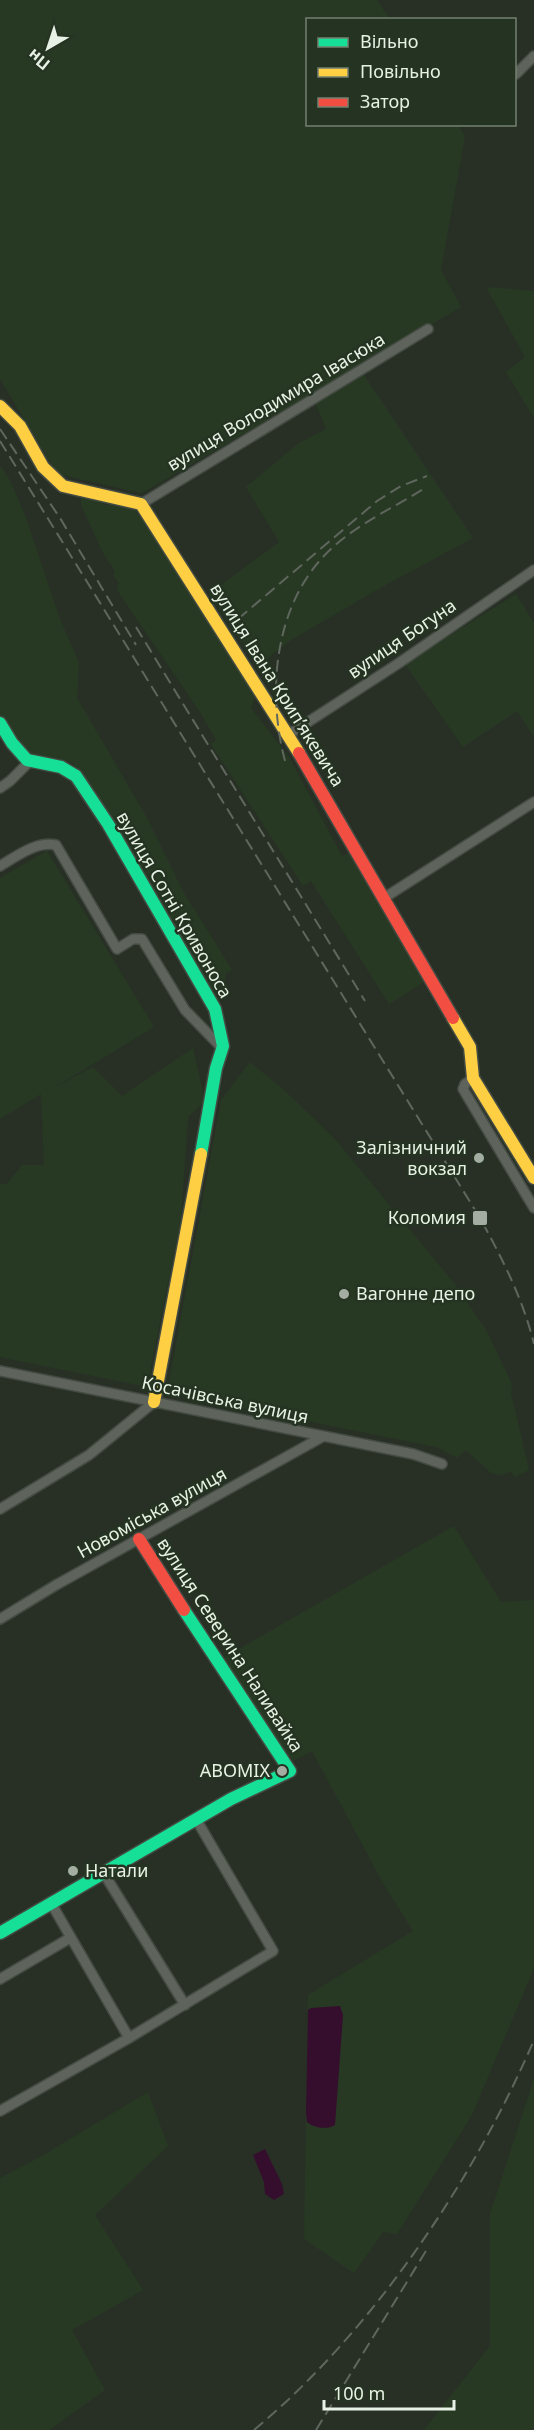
<svg xmlns="http://www.w3.org/2000/svg" width="534" height="2430" font-family="'Noto Sans',sans-serif">
  <rect width="100%" height="100%" fill="#283026"/>
  <path fill="#273923" d="M0 0H377L390 19 308 20V124L458 125 465 136 441 270 461 307 142 493 57 474 0 379Z
    M486 287 534 291V418L506 372 525 357Z
    M364 375 473 538 380 588 291 640 260 664 209 594 279 542 246 487 299 443 326 429 316 404Z
    M0 465 11 482 25 515 60 619 79 663 77 698 147 818 184 893 232 970 226 974 220 1002 73 763 26 753 12 731 0 717Z
    M81 495 97 498 105 505 131 506 169 551 256 694 251 708 289 757 342 856 352 852 426 981 389 1004 311 881 303 886 211 744 216 740 200 712 117 590 119 582 113 576 115 571 104 555 81 505Z
    M516 594 534 623V737L517 711 463 747 405 664Z
    M47 851 154 1027 55 1087 93 1067 122 1096 193 1048 205 1101 188 1117 181 1218 147 1387 0 1357V1184H7L22 1165H44L41 1094 0 1119V878Z
    M250 1062 284 1090 334 1138 454 1283 486 1330 512 1384 511 1393 529 1470 515 1477 511 1471 502 1475 491 1473 466 1450 457 1458 437 1447 167 1393 221 1100Z
    M454 1526 501 1602 534 1600V1968L472 2115 397 2234 383 2232 354 2273 304 2239 308 1995 413 1931 383 1883 312 1751 293 1761 288 1755 223 1658Z
    M534 2079V2430H424L490 2346V2214Z
    M148 2092 168 2146 95 2215 143 2290 72 2330 105 2390 49 2430H0V2178L42 2156Z"/>
  <path fill="#350d2d" d="M340 2006 343 2015 335 2125C327 2130 314 2128 307 2122L306 2113 308 2010 311 2008Z
    M265 2149 282 2184 284 2194 274 2200 265 2194 264 2182 253 2155Z"/>
  <g fill="none" stroke-linecap="round" stroke-linejoin="round">
    <defs>
      <path id="street" d="M516 74 534 56
        M141 504 428 329
        M288 735 399 663 534 570
        M0 788 10 781 29 762
        M0 866C17 856 36 841 56 845L117 949 133 939H142L185 1010 223 1049
        M384 898 534 802
        M473 1078 465 1084 463 1089 534 1208
        M0 1371 413 1454 442 1464
        M0 1509 89 1455 154 1402
        M0 1619 56 1585 322 1437
        M103 1872 185 2005
        M51 1903 129 2038
        M0 1979 70 1938
        M0 2111 129 2038 273 1951 196 1819"/>
      <path id="fast" d="M0 723 12 743 27 760 61 767 76 776 108 824 215 1009 223 1046 216 1068 201 1154
        M0 1933 231 1799 290 1771 184 1610"/>
      <path id="slow" d="M0 406 20 426 43 467 63 486 141 504 299 753
        M453 1018 470 1047 473 1078 534 1178
        M154 1402 201 1154"/>
      <path id="jam" d="M299 753 453 1018
        M139 1539 184 1610"/>
    </defs>
    <use href="#street" stroke="#444b43" stroke-width="12"/>
    <use href="#fast" stroke="#444b43" stroke-width="15"/>
    <use href="#slow" stroke="#444b43" stroke-width="15"/>
    <use href="#jam" stroke="#444b43" stroke-width="15"/>
    <use href="#street" stroke="#5e645c" stroke-width="9"/>
    <use href="#fast" stroke="#16e098" stroke-width="12"/>
    <use href="#slow" stroke="#ffcf43" stroke-width="12"/>
    <use href="#jam" stroke="#f24e42" stroke-width="12"/>
    <path stroke="#5f665d" stroke-width="2" stroke-dasharray="12 6" stroke-linecap="butt" d="M0 429 60 518 136 645
      M0 441 480 1218C502 1258 523 1299 534 1344
      M238 619 377 501 401 486 427 476
      M136 627 365 1001
      M285 761C266 689 275 600 332 548 359 523 395 507 425 488
      M254 2430C371 2333 474 2180 534 2040
      M316 2430 429 2246"/>
  </g>
  <g fill="#a4ada2" stroke="#253422" stroke-width="2">
    <circle cx="479" cy="1158" r="6"/>
    <rect x="472" y="1210" width="16" height="16" rx="3"/>
    <circle cx="344" cy="1294" r="6"/>
    <circle cx="282" cy="1771" r="6"/>
    <circle cx="73" cy="1871" r="6"/>
  </g>
  <g text-anchor="middle" stroke-width="5" stroke-linejoin="round" paint-order="stroke">
    <g font-size="18" fill="#e7f1e5" stroke="#253422">
      <text transform="translate(276 402) rotate(-31)" y="6">вулиця Володимира Івасюка</text>
      <text transform="translate(402 639) rotate(-34)" y="6">вулиця Богуна</text>
      <text transform="translate(277 685) rotate(58)" y="6">вулиця Івана Крипʼякевича</text>
      <text transform="translate(174 905) rotate(60)" y="6">вулиця Сотні Кривоноса</text>
      <text transform="translate(225 1400) rotate(12)" y="6">Косачівська вулиця</text>
      <text transform="translate(152 1513) rotate(-29)" y="6">Новоміська вулиця</text>
      <text transform="translate(230 1645) rotate(57)" y="6">вулиця Северина Наливайка</text>
    </g>
    <g font-size="18" fill="#e7f1e5" stroke="#253422" text-anchor="end">
      <text x="467" y="1154">Залізничний<tspan x="467" dy="21">вокзал</tspan></text>
      <text x="466" y="1224">Коломия</text>
      <text x="356" y="1300" text-anchor="start">Вагонне депо</text>
      <text x="270" y="1777">ABOMIX</text>
      <text x="85" y="1877" text-anchor="start">Натали</text>
    </g>
  </g>
  <rect x="306" y="18" width="210" height="108" fill="#253422" stroke="#738070" stroke-width="1.5"/>
  <rect x="318" y="38" width="30" height="9" fill="#16e098" stroke="#738070" stroke-width="1.5"/>
  <text x="360" y="48" font-size="18" fill="#e7f1e5">Вільно</text>
  <rect x="318" y="68" width="30" height="9" fill="#ffcf43" stroke="#738070" stroke-width="1.5"/>
  <text x="360" y="78" font-size="18" fill="#e7f1e5">Повільно</text>
  <rect x="318" y="98" width="30" height="9" fill="#f24e42" stroke="#738070" stroke-width="1.5"/>
  <text x="360" y="108" font-size="18" fill="#e7f1e5">Затор</text>
  <g transform="translate(48 48) rotate(219)" stroke="#253422" stroke-width="4.5" paint-order="stroke">
  <path d="M0-4.5L10 22L0 15L-10 22Z" fill="#e7f1e5"/>
  <text y="-9" font-size="16" font-weight="bold" text-anchor="middle" fill="#e7f1e5">Пн</text>
  </g>
  <path d="M324 2400v9h130v-9" fill="none" stroke="#e7f1e5" stroke-width="3"/>
  <text x="333" y="2400" font-size="18" fill="#e7f1e5" stroke="#253422" stroke-width="4.5" paint-order="stroke">100 m</text>
</svg>
